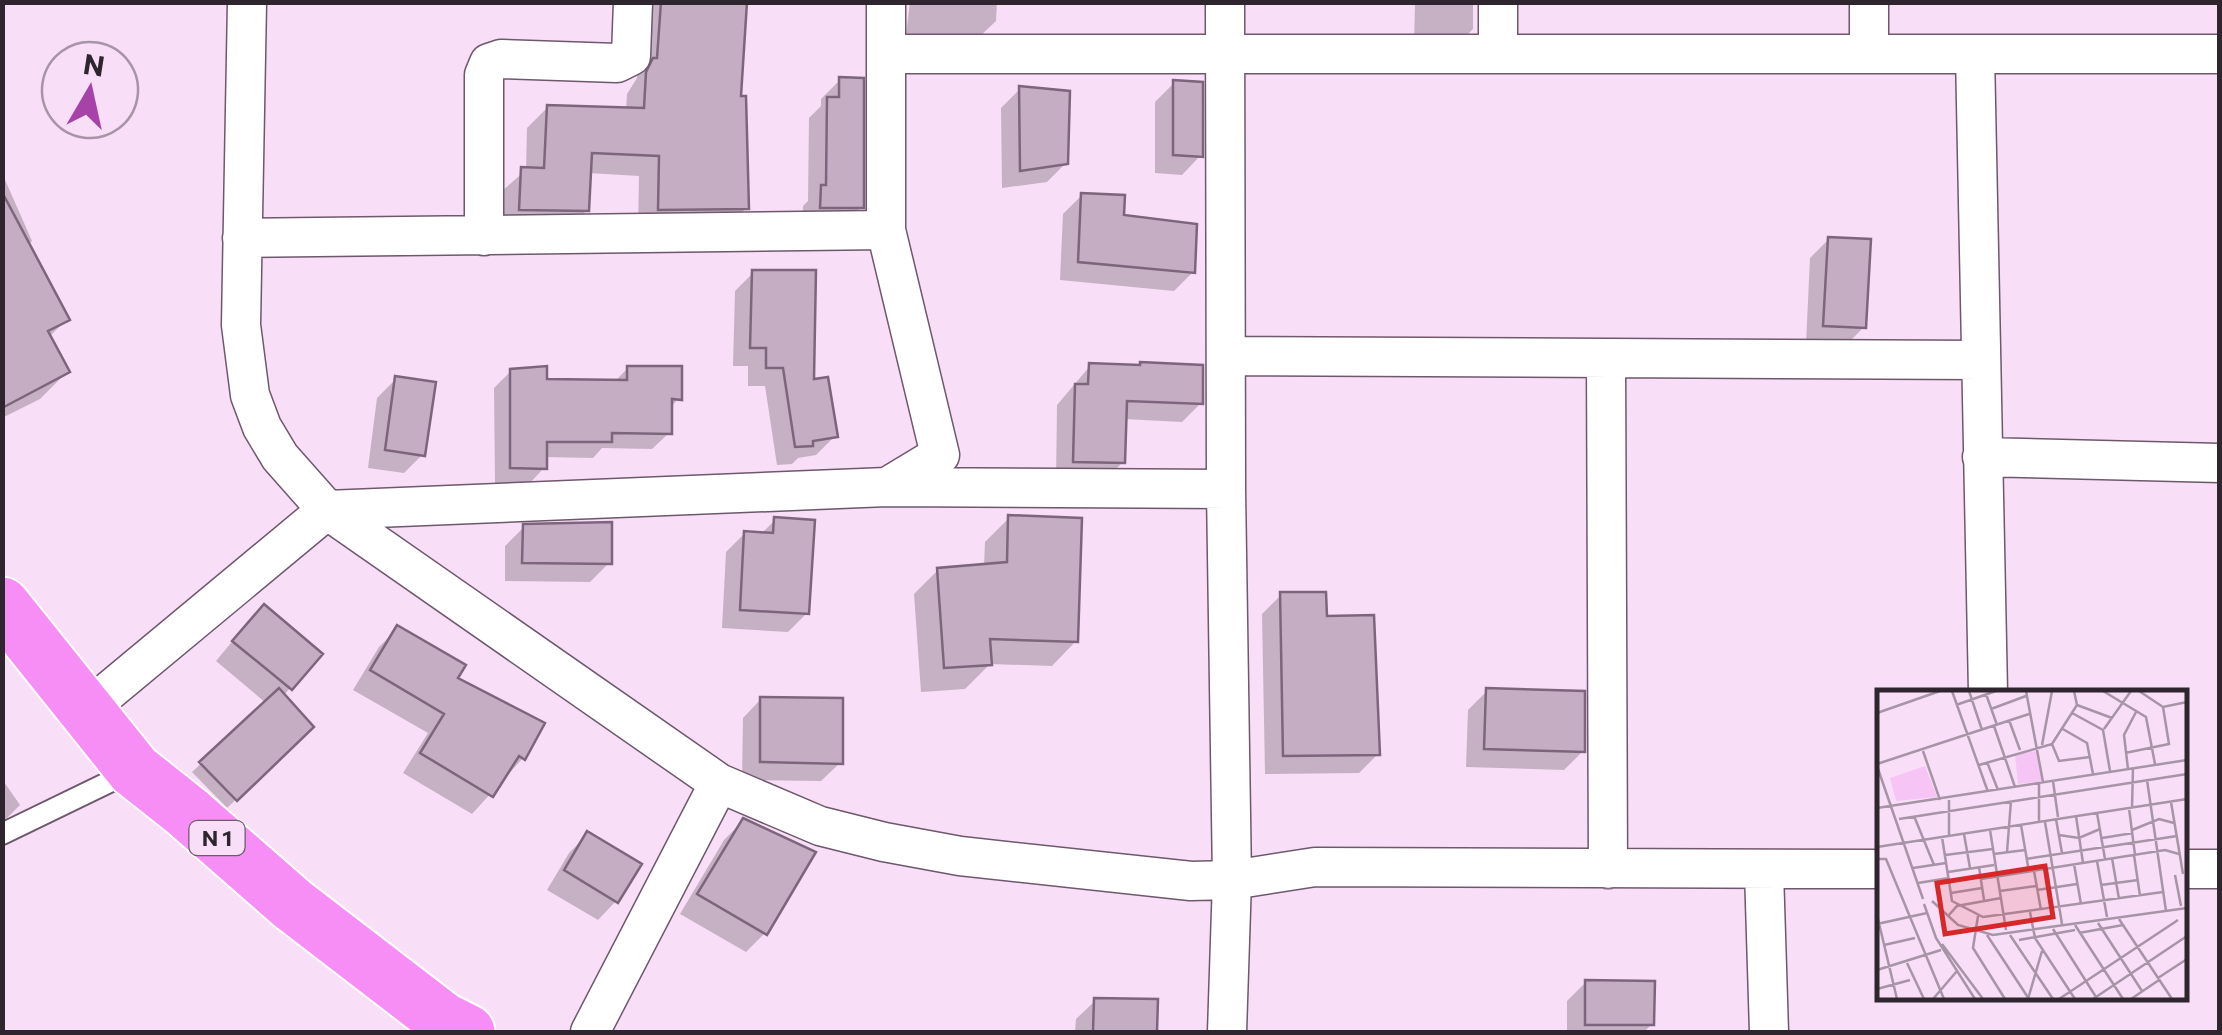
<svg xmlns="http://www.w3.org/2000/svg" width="2222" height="1035" font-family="Commissioner,sans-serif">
  <rect width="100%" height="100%" fill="#f8def6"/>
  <path fill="#0003" d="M642 2H745L738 99 746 208 726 229 638 230 639 176 588 173 587 210 566 231 500 229 502 191 526 170 527 128 548 107 626 110 627 94 637 78Z
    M910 2H997L996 21 977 39 906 35Z
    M1415 2H1473V29L1454 48 1414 47Z
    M840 80 861 207 842 226H802L803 206 808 201 809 118 821 106V99Z
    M1174 83 1200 156 1182 175 1155 173V102Z
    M1020 89 1066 163 1047 182 1002 188 1001 108Z
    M2 173 32 241 28 245 67 319 49 337 67 372 40 399 2 418Z
    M1082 195 1193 272 1174 291 1060 280 1063 214Z
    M1829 239 1864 327 1845 346 1806 344 1810 258Z
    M754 272 812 382 835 436 816 455 798 458 792 464 777 465 765 386H748V366H733L735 291Z
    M1090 366 1201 403 1182 422 1124 419 1123 462 1104 481 1056 480 1057 405Z
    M628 368 679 398 670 408 669 433 652 449 602 448 593 458 544 457V468L528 485 495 483 494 388 511 371 544 382H614Z
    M396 379 423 454 404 473 368 468 377 398Z
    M1009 518 1076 641 1052 666 990 664 965 689 921 692 914 594 938 570 984 566 985 542Z
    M775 520 807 613 788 632 722 628 726 552 745 533 761 534Z
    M524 527 609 563 590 582 505 581V546Z
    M1281 595 1378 754 1359 773 1265 774 1262 614Z
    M245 626 320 654 283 696 311 727 227 808 192 772 266 703 216 661Z
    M398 628 455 679 523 758 472 814 403 773 428 733 353 690 379 647Z
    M1487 691 1583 751 1564 770 1466 767 1468 710Z
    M761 699 840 763 821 781 742 780 743 718Z
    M2 779 20 805 2 823Z
    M743 821 765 933 746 952 680 914 724 840Z
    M588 834 616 901 598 920 547 890 569 853Z
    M1586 982 1652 1024 1644 1032H1567V1001Z
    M1095 1001H1156L1155 1032H1075L1076 1019Z"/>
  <path fill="#c5adc4" stroke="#7d667c" stroke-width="2.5" d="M661 2H747L741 96H746L749 209 658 210 659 156 592 153 589 211 519 210 521 167 544 168 547 105 644 108 646 72 653 58H657Z
    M839 77 864 78V208H820L821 185H826L827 97H839Z
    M1173 80 1203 82V157L1173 155Z
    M1019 86 1070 91 1068 164 1020 171Z
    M2 192 70 320 48 331 70 372 2 408Z
    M1081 193 1125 195 1124 215 1197 224 1195 273 1078 262Z
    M1828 237 1871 239 1866 328 1823 326Z
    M752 270H816L814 379 828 377 838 437 813 441V446L795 447 783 368H766V348H750Z
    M1140 362 1203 365V404L1127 401 1125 463 1073 462 1075 384H1088L1089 363 1140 365Z
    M547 366V379L627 380V366H682V400L672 399V434L612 433V442H547V469L510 468V369Z
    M395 376 436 382 425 456 385 450Z
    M1008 515 1082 518 1078 642 990 639 992 665 944 668 937 568 1007 562Z
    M774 517 815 520 809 614 740 610 744 531 773 533Z
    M612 522V564L522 563 523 524Z
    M1280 592H1326L1327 616 1374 615 1380 755 1283 756Z
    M264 604 323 654 292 690 232 641Z
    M397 625 466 665 458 678 545 723 525 760 519 756 493 797 420 753 444 714 370 670Z
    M279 688 314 727 237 801 199 762Z
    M1486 688 1585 691V752L1484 749Z
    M760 697 843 698V764L760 762Z
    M743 818 816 852 767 935 697 894Z
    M587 831 642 864 618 903 564 870Z
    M1585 980 1655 981 1654 1025H1585Z
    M1094 998 1158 999 1157 1032H1093Z"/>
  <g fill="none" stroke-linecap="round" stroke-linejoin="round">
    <defs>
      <path id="lane" d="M2 834 132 771"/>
      <path id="street" d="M247 2 241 325 250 395 262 427 280 457 327 510 719 783 820 826 884 842 960 856 1191 881 1232 880 1315 867 1880 869
        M886 2V230L940 455 887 487
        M1225 2 1226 489 1232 880 1227 1032
        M1498 2V54
        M1869 2V54
        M886 54H2220
        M1975 54 1988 692
        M484 236V75L489 63 501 59 617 63 631 56 633 2
        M242 238 886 230
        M1226 356 1981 360
        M1606 358 1608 869
        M1982 457 2220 463
        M85 711 327 510 887 487 1226 489
        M2184 869H2220
        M1764 871 1769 1032
        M590 1032 719 783"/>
      <path id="highway" d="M2 605 134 770 187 812 292 904 443 1020 467 1032"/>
    </defs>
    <use href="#lane" stroke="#6d586c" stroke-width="24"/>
    <use href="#street" stroke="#6d586c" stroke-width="41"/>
    <use href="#highway" stroke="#fff" stroke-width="59"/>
    <use href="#lane" stroke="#fff" stroke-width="20"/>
    <use href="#street" stroke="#fff" stroke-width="38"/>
    <use href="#highway" stroke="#f78ef6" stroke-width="55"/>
  </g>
  <g text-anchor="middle" stroke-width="10" stroke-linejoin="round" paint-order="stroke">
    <rect fill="#f8def6" stroke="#6b5c6a" stroke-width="2.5" x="189.5" y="821" width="55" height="34" rx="8"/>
    <g font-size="22" font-weight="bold" fill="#2e252e">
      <text x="217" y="846">N 1</text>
    </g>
  </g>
  <g transform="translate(1877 690)">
    <rect width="310" height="310" fill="#f8def6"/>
    <path d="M160 61 165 91 141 94 138 64ZM48 76 60 107 19 111 13 88Z" fill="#f7c5f5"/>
    <path fill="none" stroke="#a794a6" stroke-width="2.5" d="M75 1 111 102M92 1 105 40M149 1 166 92M226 1 269 27 278 74M262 1 286 17 310 12M109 4 120 35M79 15 119 1M200 15 235 28M114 19 149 6M0 23 63 1M195 23 226 40 233 81M132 30 143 60M117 36 138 97M184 38 210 53 216 84M227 39 254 1M175 54 200 15 197 1M165 55 175 1M46 61 63 110M248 63 292 54 286 17M110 72 121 100M0 74 152 24M102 75 175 54 182 71 213 67M0 76 46 209M251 79 247 45 259 22M270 90 289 221M176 91 181 127M162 93V132M294 112 306 184M0 118 310 70M252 118 258 165M255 118 256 78M220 123 228 169M37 126 57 175M199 126 206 173M22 129 310 84M179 129 185 163M168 132 185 234M144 135 152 182M113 140 129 240M255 140 282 129 297 133M87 144 93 178M182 145 202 148 223 139M72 146V110M65 147 75 211 106 227 286 202M225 148 256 143M0 157 310 109M130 162 134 111M117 164 148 160M68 165 116 159M257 165 263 206M235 168 242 209M0 169H9L67 309M149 169 300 146M220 171 230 227M197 174 204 214M102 177 107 210M36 178 69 173M157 181 164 220M71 182 117 175M298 185 304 216M104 189 288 160 302 164M41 193 72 188M224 195 261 190M160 200 200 194M123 201 159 196M74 203 105 198M55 211 81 235 116 245 310 218M47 214 59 248 98 309M153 222 158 248 198 309M0 225 20 309M72 225 80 216 124 208M101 226 96 258 128 309M242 229 295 309M221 233 265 301M0 234 50 223M198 235 246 309M176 239 219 307M202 243 246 235M110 245 152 309M133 245 176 309M142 250 198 240M65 254 106 309M7 255 38 248M30 273 47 309M0 280 64 260M281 288 310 269M0 299 33 290M56 309 80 281M151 309 165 261M182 309 301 230M216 309 310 246M254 309 282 290"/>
    <path fill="#d62828" fill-opacity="0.15" stroke="#d62828" stroke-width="5" d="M168 176 176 227 68 244 60 193Z"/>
    <rect width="310" height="310" fill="none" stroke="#2e252e" stroke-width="5"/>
  </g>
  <rect width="2222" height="1035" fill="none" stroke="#2e252e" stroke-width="10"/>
  <g transform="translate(90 90) rotate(9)"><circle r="48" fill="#f8def6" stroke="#a794a6" stroke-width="2.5"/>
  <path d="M0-8L18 38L0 25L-18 38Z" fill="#a743a8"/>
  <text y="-15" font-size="28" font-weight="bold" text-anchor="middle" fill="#2e252e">N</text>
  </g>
</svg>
